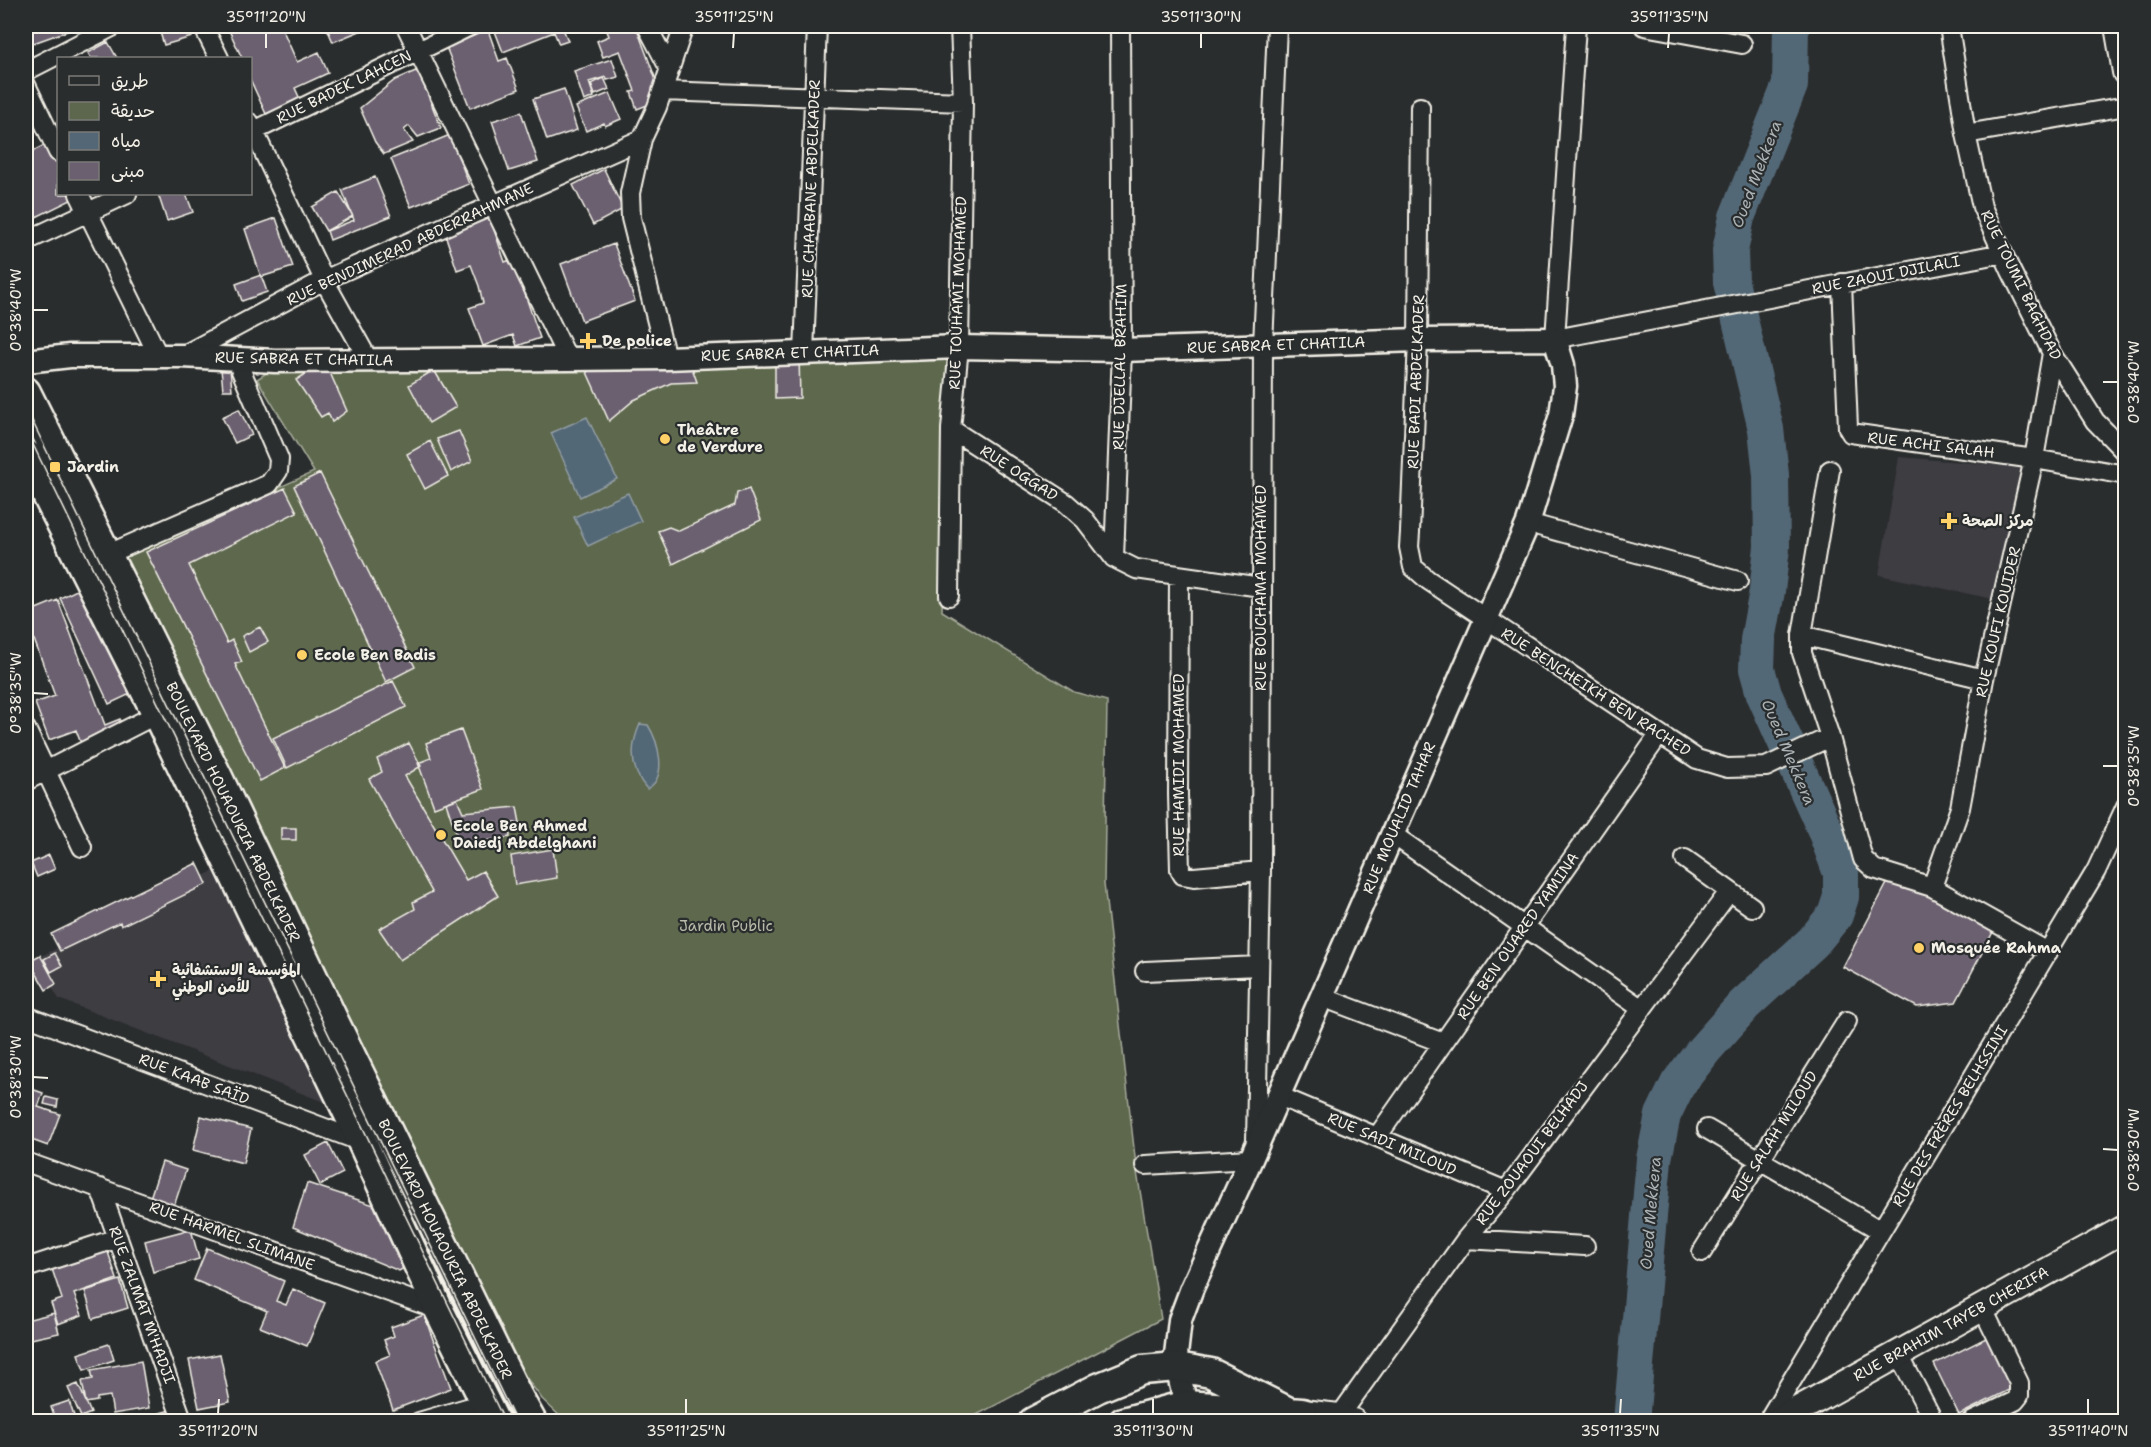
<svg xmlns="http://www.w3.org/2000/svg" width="2151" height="1447" font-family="'Shantell Sans','Playpen Sans Arabic',sans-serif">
  <rect width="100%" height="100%" fill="#2a2d2e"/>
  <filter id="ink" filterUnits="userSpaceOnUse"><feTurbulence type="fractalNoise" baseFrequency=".0167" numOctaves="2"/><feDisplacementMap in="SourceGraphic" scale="12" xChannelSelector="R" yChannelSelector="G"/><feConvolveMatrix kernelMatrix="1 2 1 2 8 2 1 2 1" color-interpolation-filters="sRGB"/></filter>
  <g filter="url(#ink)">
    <path fill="#3e3c42" d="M1899 457 2022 467 1993 599 1879 575Z
      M213 871 329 1090 331 1099 324 1102 59 999 35 959Z"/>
    <path fill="#5d674e" stroke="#a8ac9b" stroke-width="1.5" d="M941 352 948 361 942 611 1074 692 1107 701 1104 884 1136 1166 1161 1319 965 1421H565L542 1399 517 1365 119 558 314 472 257 379 287 360Z"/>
    <path fill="#536776" stroke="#939ea4" stroke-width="1.5" d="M587 417 617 479 580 497 551 433Z
      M628 493 641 521 588 546 574 517Z
      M640 724 648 725C658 741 669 777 647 789 630 770 630 747 640 724Z"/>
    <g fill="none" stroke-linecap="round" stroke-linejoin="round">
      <path stroke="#536776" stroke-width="36" d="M1631 1422 1654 1159 1663 1115 1678 1084 1704 1050 1744 1005 1813 942 1835 915 1841 897V873L1825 830 1764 694 1757 669 1758 640 1767 591 1772 547 1771 475 1766 429 1731 282 1730 251 1737 217 1790 85 1791 26"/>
    </g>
    <path fill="#6b6070" stroke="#f4f1e8" stroke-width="1.5" d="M26 26H81L28 45 26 40Z
      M158 26H189L192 37 164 45Z
      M227 26H260L262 30 272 26H281L297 62 319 52 328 73 295 88 300 99 266 114 250 79V58H242Z
      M326 26H372L333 42Z
      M493 26H562L568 41 559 44 554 32 503 52Z
      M605 26H636L663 99 637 109 631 92 635 91 620 51 603 57 597 41 609 36Z
      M488 30 499 61 507 58 519 89 470 108 446 47Z
      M108 42 117 58H91L88 53Z
      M612 59 618 77 607 80 606 77 589 82 594 97 584 101 574 71Z
      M418 70 441 128 418 137 409 126 404 130 413 142 384 154 375 142 360 108 395 80Z
      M604 78 609 89 595 95 591 84Z
      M564 89 577 130 547 140 533 99Z
      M610 93 621 119 605 126 604 123 586 131 576 107Z
      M521 112 538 162 509 171 492 121Z
      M450 135 469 184 411 207 391 159Z
      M48 143 58 164V194H73L75 198 26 222V155Z
      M604 169 623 209 593 225 573 185Z
      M375 177 391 216 330 240 327 231 354 220 342 190Z
      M338 192 353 216 326 231 312 207Z
      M158 194H186L193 212 167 221Z
      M488 212 505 262 513 259 540 338 517 346 513 335 483 346 469 308 483 303 479 286 471 265 457 270 445 234Z
      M276 218 293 267 261 277 245 229Z
      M614 244 635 301 582 321 561 264Z
      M261 275 267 292 242 301 236 284Z
      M775 356H799L800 398 775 399Z
      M327 366 347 411 332 422 328 413 321 417 296 380 317 367Z
      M230 368 232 390H223L221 369Z
      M692 368 697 382 671 383 634 400 609 421 586 370Z
      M434 370 456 407 429 423 409 385Z
      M239 409 252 435 235 443 222 417Z
      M459 431 472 461 451 472 437 439Z
      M430 441 448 476 425 489 407 454Z
      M320 473 415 667 386 682 294 486Z
      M285 488 297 512 189 565 227 643 232 640 242 662 235 664 285 768 260 781 146 552Z
      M749 489 761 520 673 564 658 531 669 527 679 531 735 505 737 493Z
      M89 584 141 689 109 704 60 598Z
      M58 600 105 725 120 719 128 741 111 748 108 739 83 749 76 730 49 740 35 703 55 696 26 618V613Z
      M260 627 268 642 249 652 242 636Z
      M393 681 406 707 287 768 273 738Z
      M461 730 483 789 434 807 418 763 431 758 426 743Z
      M409 743 421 766 405 776 466 880 483 871 498 896 400 960 379 929 415 909 413 902 432 892 369 779 382 772 377 759Z
      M457 799 463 812 517 807 520 823H509L510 837 460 845 446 803Z
      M281 828H296V840H281Z
      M553 849 557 878 515 885 511 856Z
      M49 855 55 869 37 877 31 863Z
      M197 863 207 884 121 926 120 922 60 951 51 934Z
      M1891 876 1994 930 1956 1002 1917 1007 1843 967Z
      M55 953 62 966 51 972 44 959Z
      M40 955 56 984 46 990 29 961Z
      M26 1087 43 1093 38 1107 60 1114 48 1146 26 1138V1122L30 1110 26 1109Z
      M46 1097 58 1100 57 1107 44 1104Z
      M201 1116 251 1129 243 1163 193 1150Z
      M328 1143 343 1173 320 1185 305 1155Z
      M162 1162 186 1170 173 1209 149 1201Z
      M307 1183 386 1209 406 1267 399 1271 293 1227Z
      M191 1229 199 1259 153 1272 145 1241Z
      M207 1248 284 1281 276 1301 286 1305 293 1289 325 1303 307 1346 260 1327 267 1311 194 1280Z
      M107 1249 117 1279 74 1294 82 1315 58 1324 51 1303 62 1299 52 1269Z
      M120 1280 128 1308 93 1319 85 1291Z
      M54 1313 59 1333 26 1340V1320Z
      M424 1315 451 1388 393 1410 375 1361 390 1355 384 1340 394 1336 391 1327Z
      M1988 1337 2013 1388 1959 1415 1934 1364Z
      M109 1344 114 1360 84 1370 78 1354Z
      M220 1354 230 1402 199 1408 189 1360Z
      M141 1361 149 1408 113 1414 110 1396 97 1398V1401L86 1403 82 1381 93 1379 91 1370Z
      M78 1384 91 1413 81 1417 68 1388Z
      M69 1401 75 1419 66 1422H56L51 1407Z
      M174 1409 177 1422H147L146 1417Z"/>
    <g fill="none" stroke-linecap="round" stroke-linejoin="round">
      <defs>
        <path id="minor" d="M203 26 219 58
          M406 26 568 359
          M647 26 669 68
          M1120 26 1122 350 1114 558 1136 569 1261 587
          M1576 26 1555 339 2003 253
          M1644 26 1742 44
          M1949 26 1966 134 1982 207 2011 271 2052 353 2095 421 2126 453
          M26 71 114 26
          M26 85 58 152
          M662 91 963 102
          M1420 107 1418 340 1410 532 1409 547 1413 567 1428 580 1697 759 1727 768 1766 767 1830 737
          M250 123 324 280 369 361
          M250 133 470 26
          M1966 134 2126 106
          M79 194 159 357
          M26 241 127 194
          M1842 283 1848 428 1851 433 2034 459 2126 475
          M804 353 817 26
          M182 356 324 280 642 139
          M666 358 631 218 630 193 642 139 657 107 684 26
          M951 429 1066 503 1085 520 1114 558
          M1830 470 1802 635V653L1830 737 1863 859 1874 869 1932 887 2048 952
          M1528 523 1738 581
          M106 555 269 484 278 471 279 459 236 359
          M1179 576 1178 795 1180 870 1183 875 1194 877 1261 871
          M949 596 951 429 959 347 963 102 960 26
          M1802 635 1984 679
          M26 729 82 847
          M26 781 157 714
          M1392 834 1642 1009
          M1685 859 1752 907
          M1932 887 1960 808 1984 679 2034 459 2052 353
          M1145 971 1259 966
          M1322 997 1443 1043
          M26 1016 362 1142
          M1279 1096 1506 1191
          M1707 1129 1881 1231
          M1377 1137 1659 735
          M1256 1142 1261 871 1263 345 1277 26
          M26 1162 439 1310
          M1145 1165 1251 1159
          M100 1188 183 1422
          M1466 1239 1585 1246
          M1702 1252 1847 1021
          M26 1268 118 1238
          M1898 1353 1934 1422
          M1339 1417 1466 1239 1506 1191 1729 892
          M419 1422 484 1403
          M1767 1422 2096 871 2126 806
          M1971 1422 2015 1401 2019 1396V1383L1982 1307"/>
        <path id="tertiary" d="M26 361 70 356H182L275 361 568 359 666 358 959 347 1122 350 1418 340 1555 339 1563 365 1565 386 1561 415 1528 523 1251 1159 1192 1288 1180 1320 1176 1355 1177 1367 1186 1405"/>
        <path id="secondary" d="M2118 26 2126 72
          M1302 1413 1339 1417 1353 1422
          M1776 1422 2126 1228"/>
        <path id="primary" d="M26 392 217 775 334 1021 517 1395 532 1422
          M26 454 157 714 362 1142 439 1310 495 1422
          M1033 1422 1098 1388 1142 1370 1177 1367 1211 1373 1287 1411
          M1123 1422 1186 1405 1302 1413 1307 1422"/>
      </defs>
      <use href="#minor" stroke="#f4f1e8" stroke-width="22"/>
      <use href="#tertiary" stroke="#f4f1e8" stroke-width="27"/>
      <use href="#secondary" stroke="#f4f1e8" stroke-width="30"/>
      <use href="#primary" stroke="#f4f1e8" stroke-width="33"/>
      <use href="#minor" stroke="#2a2d2e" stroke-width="18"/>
      <use href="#tertiary" stroke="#2a2d2e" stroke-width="22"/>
      <use href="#secondary" stroke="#2a2d2e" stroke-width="26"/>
      <use href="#primary" stroke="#2a2d2e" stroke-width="28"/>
      <path stroke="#f4f1e8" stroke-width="1.5" d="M26 408 516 1422
        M26 430 505 1422"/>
    </g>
  </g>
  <path fill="none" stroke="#f4f1e8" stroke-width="2" d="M266 48V33M733 48 734 33M1201 48V33M1668 48 1669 33M33 310H48M2103 382H2118M33 693 48 694M2103 766H2118M33 1077 48 1078M2103 1149 2118 1150M218 1414 219 1399M686 1414V1399M1153 1414V1399M1620 1414 1621 1399M2088 1414V1399"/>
  <g fill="#ffd166" stroke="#2a2d2e" stroke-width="2">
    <path d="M585 332h6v6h6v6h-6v6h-6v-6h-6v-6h6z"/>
    <circle cx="665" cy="439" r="6"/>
    <rect x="49" y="461" width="12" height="12" rx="3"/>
    <path d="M1946 512h6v6h6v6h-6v6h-6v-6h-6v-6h6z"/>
    <circle cx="302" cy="655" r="6"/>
    <circle cx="441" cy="835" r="6"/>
    <circle cx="1919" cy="948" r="6"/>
    <path d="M155 970h6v6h6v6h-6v6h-6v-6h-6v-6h6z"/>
  </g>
  <g text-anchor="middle" stroke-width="4.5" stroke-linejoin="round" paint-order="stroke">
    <g font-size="15" fill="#f4f1e8" stroke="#2a2d2e">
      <text transform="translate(344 87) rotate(-26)" y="5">RUE BADEK LAHCEN</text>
      <text transform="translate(811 189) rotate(-88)" y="5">RUE CHAABANE ABDELKADER</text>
      <text transform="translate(410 244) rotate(-25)" y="5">RUE BENDIMERAD ABDERRAHMANE</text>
      <text transform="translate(1886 275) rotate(-11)" y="5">RUE ZAOUI DJILALI</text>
      <text transform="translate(2021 285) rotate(64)" y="5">RUE TOUMI BAGHDAD</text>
      <text transform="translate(958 293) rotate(-88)" y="5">RUE TOUHAMI MOHAMED</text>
      <text transform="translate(1276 345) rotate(-2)" y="5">RUE SABRA ET CHATILA</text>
      <text transform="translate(790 353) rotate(-2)" y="5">RUE SABRA ET CHATILA</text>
      <text transform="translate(304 359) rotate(1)" y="5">RUE SABRA ET CHATILA</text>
      <text transform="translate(1120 367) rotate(-89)" y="5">RUE DJELLAL BRAHIM</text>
      <text transform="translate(1416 382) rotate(-88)" y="5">RUE BADI ABDELKADER</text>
      <text transform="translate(1931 445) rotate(7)" y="5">RUE ACHI SALAH</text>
      <text transform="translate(1019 473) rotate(33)" y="5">RUE OGGAD</text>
      <text transform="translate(1261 588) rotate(-90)" y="5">RUE BOUCHAMA MOHAMED</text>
      <text transform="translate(1998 622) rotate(-77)" y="5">RUE KOUFI KOUIDER</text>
      <text transform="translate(1596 692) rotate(33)" y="5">RUE BENCHEIKH BEN RACHED</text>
      <text transform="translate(1179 765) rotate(-90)" y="5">RUE HAMIDI MOHAMED</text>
      <text transform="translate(233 812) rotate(64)" y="5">BOULEVARD HOUAOURIA ABDELKADER</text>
      <text transform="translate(1399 818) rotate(-67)" y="5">RUE MOUALID TAHAR</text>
      <text transform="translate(1518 936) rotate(-55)" y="5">RUE BEN OUARED YAMINA</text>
      <text transform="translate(194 1079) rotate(21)" y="5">RUE KAAB SAÏD</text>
      <text transform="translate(1950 1116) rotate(-59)" y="5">RUE DES FRÈRES BELHSSINI</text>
      <text transform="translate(1774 1136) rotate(-58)" y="5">RUE SALAH MILOUD</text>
      <text transform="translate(1392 1144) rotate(23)" y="5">RUE SADI MILOUD</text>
      <text transform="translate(1532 1153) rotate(-53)" y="5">RUE ZOUAOUI BELHADJ</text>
      <text transform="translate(232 1236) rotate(20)" y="5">RUE HARMEL SLIMANE</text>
      <text transform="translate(445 1249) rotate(64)" y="5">BOULEVARD HOUAOURIA ABDELKADER</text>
      <text transform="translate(142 1305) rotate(70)" y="5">RUE ZALMAT M'HADJI</text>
      <text transform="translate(1951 1324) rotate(-29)" y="5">RUE BRAHIM TAYEB CHERIFA</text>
    </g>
    <g font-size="15" font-weight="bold" fill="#f4f1e8" stroke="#2a2d2e" text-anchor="start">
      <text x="602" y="346">De police</text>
      <text x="677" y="435">Theâtre<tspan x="677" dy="17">de Verdure</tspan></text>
      <text x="67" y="472">Jardin</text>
      <text x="1962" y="526">مركز الصحة</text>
      <text x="314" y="660">Ecole Ben Badis</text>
      <text x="453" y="831">Ecole Ben Ahmed<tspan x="453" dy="17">Daiedj Abdelghani</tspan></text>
      <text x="1931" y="953">Mosquée Rahma</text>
      <text x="172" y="975">المؤسسة الاستشفائية<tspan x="172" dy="17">للأمن الوطني</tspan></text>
    </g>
    <g font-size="15" fill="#b8baaa" stroke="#2a2d2e">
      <text x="726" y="931">Jardin Public</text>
    </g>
    <g font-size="16" font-style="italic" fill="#acb3b5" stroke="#2a2d2e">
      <text transform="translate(1756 174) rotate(-69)" y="6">Oued Mekkera</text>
      <text transform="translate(1789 752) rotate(67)" y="6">Oued Mekkera</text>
      <text transform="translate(1650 1213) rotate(-85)" y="6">Oued Mekkera</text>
    </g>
  </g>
  <rect width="2151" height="1447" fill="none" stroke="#2a2d2e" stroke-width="66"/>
  <rect x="57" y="57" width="195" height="138" fill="#2a2d2e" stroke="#7b7b78" stroke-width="1.5"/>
  <rect x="69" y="76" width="30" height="9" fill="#2a2d2e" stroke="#7b7b78" stroke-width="1.5"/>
  <text x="111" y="87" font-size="18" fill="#f4f1e8">طريق</text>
  <rect x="69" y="102" width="30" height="18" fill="#5d674e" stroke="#7b7b78" stroke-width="1.5"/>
  <text x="111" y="117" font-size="18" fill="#f4f1e8">حديقة</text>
  <rect x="69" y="132" width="30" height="18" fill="#536776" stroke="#7b7b78" stroke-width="1.5"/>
  <text x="111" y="147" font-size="18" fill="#f4f1e8">مياه</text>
  <rect x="69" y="162" width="30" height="18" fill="#6b6070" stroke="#7b7b78" stroke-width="1.5"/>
  <text x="111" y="177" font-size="18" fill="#f4f1e8">مبنى</text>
  <rect x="33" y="33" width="2085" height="1381" fill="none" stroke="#f4f1e8" stroke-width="2"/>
  <g font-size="15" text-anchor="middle" fill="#f4f1e8">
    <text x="266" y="22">35°11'20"N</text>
    <text x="734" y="22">35°11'25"N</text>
    <text x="1201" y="22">35°11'30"N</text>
    <text x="1669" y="22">35°11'35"N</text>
    <text transform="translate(16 310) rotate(-90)" y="5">0°38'40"W</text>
    <text transform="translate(2134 382) rotate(-90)" y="5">0°38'40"W</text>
    <text transform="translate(16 693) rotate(-90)" y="5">0°38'35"W</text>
    <text transform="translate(2134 766) rotate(-90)" y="5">0°38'35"W</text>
    <text transform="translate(16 1077) rotate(-90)" y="5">0°38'30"W</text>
    <text transform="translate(2134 1150) rotate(-90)" y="5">0°38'30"W</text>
    <text x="218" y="1436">35°11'20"N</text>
    <text x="686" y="1436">35°11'25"N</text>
    <text x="1153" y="1436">35°11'30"N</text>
    <text x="1620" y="1436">35°11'35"N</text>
    <text x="2088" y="1436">35°11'40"N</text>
  </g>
</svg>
